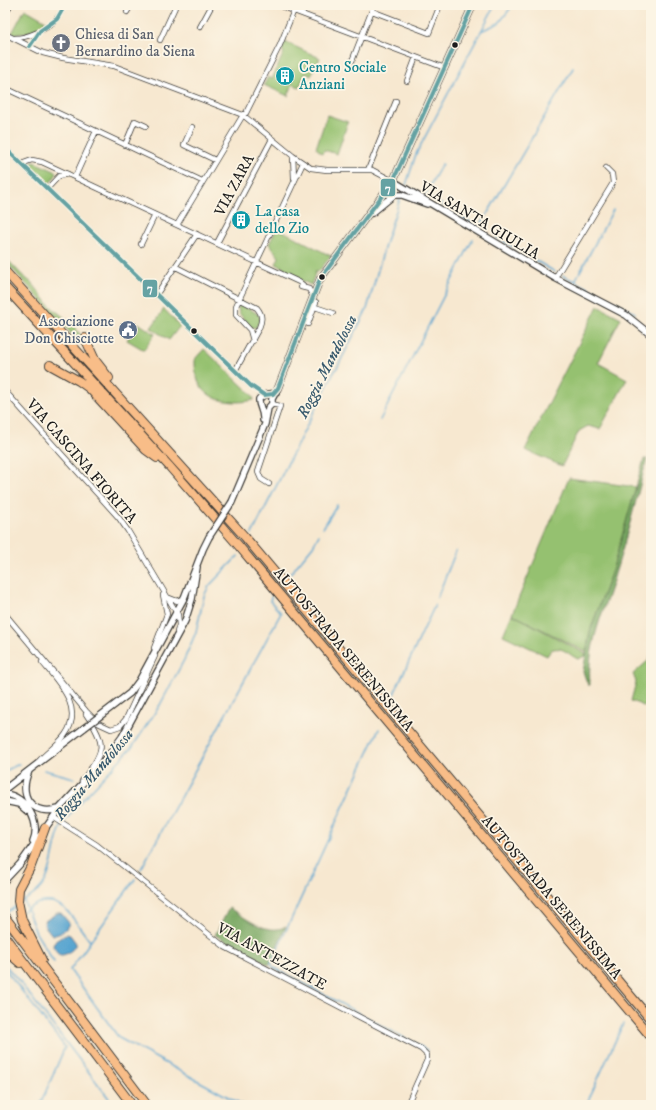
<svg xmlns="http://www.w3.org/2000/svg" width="656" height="1110" font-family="'IM FELL DW Pica',serif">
  <rect width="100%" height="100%" fill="#fcf5e5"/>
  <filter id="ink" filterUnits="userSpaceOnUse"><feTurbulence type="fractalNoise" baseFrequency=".025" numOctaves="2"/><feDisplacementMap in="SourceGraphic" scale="8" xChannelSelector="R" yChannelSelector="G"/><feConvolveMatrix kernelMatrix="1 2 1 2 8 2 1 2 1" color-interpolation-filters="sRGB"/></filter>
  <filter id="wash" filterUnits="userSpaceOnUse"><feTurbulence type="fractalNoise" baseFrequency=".012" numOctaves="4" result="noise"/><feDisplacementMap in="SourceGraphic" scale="16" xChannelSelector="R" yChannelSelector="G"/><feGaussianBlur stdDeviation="0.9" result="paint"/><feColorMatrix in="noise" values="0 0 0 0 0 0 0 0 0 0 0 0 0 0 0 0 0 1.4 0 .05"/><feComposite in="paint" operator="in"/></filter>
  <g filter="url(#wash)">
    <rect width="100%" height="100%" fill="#f7e8d0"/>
    <path fill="#95c16f" stroke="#586e46" d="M25 9 46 21C37 28 24 37 12 33Z
      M285 42 320 58 311 76 306 73 299 87 293 84 288 96 264 85 268 77 272 79 284 52 281 50Z
      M327 115 348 122 337 154 324 150 322 153 316 148Z
      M34 162 57 172 56 175 49 184 27 163Z
      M277 228 331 256 318 272 316 271 311 285 286 273V269L276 264 279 257 269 244Z
      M5 257 22 275 33 284 49 305 73 325 82 337 84 345 77 340 5 261Z
      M241 303 259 315 260 319 257 327 251 328 239 313 238 307Z
      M598 306 621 318 598 363 627 379 600 429 588 426 579 431 562 466 525 450Z
      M164 309 180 326 169 340 151 328Z
      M138 323 155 334 144 350 127 340Z
      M204 349 252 395 254 400C231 405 202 402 196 374 195 369 195 364 195 359Z
      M569 478 636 487 613 568 590 631 586 652 512 614Z
      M512 614 586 654 585 656 578 659C569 655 562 645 551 650L547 656 503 635Z
      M651 655V709L631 701 636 682 633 674 649 660Z"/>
    <path fill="#78a762" stroke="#4a623f" d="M644 459H647C636 501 625 543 612 584 601 618 587 648 590 685H588L583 672 590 631 613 568Z
      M229 908C245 917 268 937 286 926L269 965 215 935Z"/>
    <path fill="#57a4d0" stroke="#3a6076" d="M57 913H61L69 923C67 930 58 936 52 935L44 925 45 921Z
      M66 934 70 935 76 943C74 950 66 956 59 955L53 946 54 942Z"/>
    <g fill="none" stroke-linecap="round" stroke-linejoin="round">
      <path stroke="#57a4d0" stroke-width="1.5" d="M481 31 499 23 513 5
        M442 164 427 191 426 195 480 228
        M406 185 416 154 495 5
        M613 210 575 281 635 313
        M479 228 573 68
        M496 237 555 272
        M563 276 575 281
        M380 420 473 239
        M323 528 337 505
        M252 534 333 374 338 366 367 309 387 238 400 199
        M290 574 313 546 319 535
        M437 598 456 551
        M392 698 435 605
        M379 729 271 963 273 967 427 1050
        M44 770 74 778
        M5 771 19 764
        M64 822 81 801 133 746 160 705 184 660 196 632 204 596 209 586 238 556
        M141 869 281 613 270 601 271 597
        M135 879 70 970 119 1038 243 1105
        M24 901 36 933 54 962
        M21 902C59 885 47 856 62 825
        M24 911C59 886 70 916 90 941
        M5 914 16 906
        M5 965 19 981 114 1105
        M5 969 65 1047 40 1105
        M586 1105 623 1024"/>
    </g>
  </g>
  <g filter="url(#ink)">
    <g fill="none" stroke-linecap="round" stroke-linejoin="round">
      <defs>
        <path id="minor" d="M278 5 445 68
          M372 11 429 33 440 5
          M127 12 131 5
          M5 14 10 5
          M200 27 212 5
          M5 34 43 53 63 58 114 66 243 115 293 156 311 168 327 170H372L393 181
          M15 38C27 38 49 29 56 19 60 15 62 10 65 5
          M160 40 176 5
          M30 46 39 32
          M352 61 374 5
          M407 81 416 57
          M5 88 202 181
          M192 127 184 145 215 160
          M125 145 135 121 146 126
          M5 148 251 386 264 395
          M293 156 294 178
          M21 164 32 160 42 162 299 282 303 285V287
          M368 170 396 101
          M75 177 96 131
          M47 189 59 176 68 174
          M177 225 243 115 246 113 280 45 296 5
          M217 243 272 139
          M141 244 155 215
          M176 267 257 308C263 315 262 321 259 328L235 371
          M555 278 613 183 612 174 606 168
          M301 287 309 289 313 297
          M156 295 197 234
          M315 307 333 313
          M308 324 316 302 311 301
          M253 341 250 330 236 315V306L303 163
          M5 391 119 518 128 531 178 615 179 625 177 632
          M269 484 261 479 258 472 280 406 272 404
          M167 597 177 601 184 598
          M5 614 86 711 98 723 111 729 120 726 126 719 155 656
          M154 648 167 614 163 595
          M39 761C47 752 58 745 65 735 85 708 58 682 42 662
          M82 781C103 751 109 748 86 714
          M53 817 97 845 225 947 421 1049 427 1055V1060L407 1105"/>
        <path id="tertiary" d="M393 181 555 278 626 315 651 335
          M372 213 394 195H402L427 204
          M263 420C264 411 258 406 259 399L264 395 276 393
          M232 502 265 424 268 408 272 404V399L278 388 320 279 393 181 473 5
          M100 716 130 693 139 681 184 598 203 549 209 537
          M29 771C18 796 31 816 59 809
          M5 789 84 728
          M5 794C26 796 41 822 33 841
          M5 801 19 804 27 811
          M5 880 20 864 59 809 108 756 122 737 185 621 192 599 197 567"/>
        <path id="trunk" d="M5 917 147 1105
          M5 937 132 1105
          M5 950 20 963
          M42 960 22 920 18 901 19 889 31 866 45 828"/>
        <path id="motorway" d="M5 271 245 537 651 1020
          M5 287 169 466 238 545 651 1037
          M85 338 95 360 109 378
          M50 365 79 381 90 389 146 450 157 458"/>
      </defs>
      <use href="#minor" stroke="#3d3b37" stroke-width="6"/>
      <use href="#tertiary" stroke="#3d3b37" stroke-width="8"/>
      <use href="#trunk" stroke="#3d3b37" stroke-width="10"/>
      <use href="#motorway" stroke="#3d3b37" stroke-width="10"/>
      <use href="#minor" stroke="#fff" stroke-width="4.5"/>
      <use href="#tertiary" stroke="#fff" stroke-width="5.5"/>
      <use href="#trunk" stroke="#f8bd88" stroke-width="8"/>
      <use href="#motorway" stroke="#f8bd88" stroke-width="8"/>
      <defs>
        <path id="tertiary-bridge" d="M209 537 232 502
          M84 728 100 716"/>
      </defs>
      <use href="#tertiary-bridge" stroke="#3d3b37" stroke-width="8" stroke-linecap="butt"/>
      <use href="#tertiary-bridge" stroke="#fff" stroke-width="5.5"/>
      <defs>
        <path id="bus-1" d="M30 46 40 31 57 19 65 5
          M5 148 251 386 264 395 273 394 278 388 320 279 393 181 473 5"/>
      </defs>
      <use href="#bus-1" stroke="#fcf5e5" stroke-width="7"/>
      <use href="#bus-1" stroke="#65a2a3" stroke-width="4"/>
    </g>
  </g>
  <defs>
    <symbol id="church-disc" viewBox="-11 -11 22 22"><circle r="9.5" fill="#6b7280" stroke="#fcf5e5"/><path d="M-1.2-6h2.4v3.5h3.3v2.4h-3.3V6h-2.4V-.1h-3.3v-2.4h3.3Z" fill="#fff"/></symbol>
    <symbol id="building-disc" viewBox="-11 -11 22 22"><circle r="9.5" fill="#0f9aa8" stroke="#fcf5e5"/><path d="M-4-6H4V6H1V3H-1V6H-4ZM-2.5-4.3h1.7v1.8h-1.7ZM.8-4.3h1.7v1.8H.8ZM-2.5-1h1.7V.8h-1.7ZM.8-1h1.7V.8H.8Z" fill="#fff"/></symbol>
    <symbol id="civic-disc" viewBox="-11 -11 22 22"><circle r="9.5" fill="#5c6f8a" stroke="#fcf5e5"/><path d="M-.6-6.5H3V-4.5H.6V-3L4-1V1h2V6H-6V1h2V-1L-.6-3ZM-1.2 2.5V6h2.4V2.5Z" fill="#fff"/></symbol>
  </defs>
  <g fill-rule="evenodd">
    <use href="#church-disc" x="50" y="32" width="22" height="22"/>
    <use href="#building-disc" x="274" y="65" width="22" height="22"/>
    <use href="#building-disc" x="230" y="209" width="22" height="22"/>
    <use href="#civic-disc" x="117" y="319" width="22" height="22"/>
  </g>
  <g fill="#1c1c1c" stroke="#fcf5e5" stroke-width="1.5">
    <circle cx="455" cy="45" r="3.5"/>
    <circle cx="322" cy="277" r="3.5"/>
    <circle cx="194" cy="331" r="3.5"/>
  </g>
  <g text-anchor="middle" stroke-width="3.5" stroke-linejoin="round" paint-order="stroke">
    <g font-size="15" fill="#5b616d" stroke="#fcf5e5" text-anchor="start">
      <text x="75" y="39">Chiesa di San<tspan x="75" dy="17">Bernardino da Siena</tspan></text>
    </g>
    <g font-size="15" fill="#0d838f" stroke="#fcf5e5" text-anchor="start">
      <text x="299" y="72">Centro Sociale<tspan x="299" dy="17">Anziani</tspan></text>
      <text x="255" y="216">La casa<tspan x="255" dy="17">dello Zio</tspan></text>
    </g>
    <g font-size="15" fill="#1c1c1c" stroke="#fcf5e5">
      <text transform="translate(234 185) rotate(-62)" y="5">VIA ZARA</text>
      <text transform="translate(480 220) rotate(31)" y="5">VIA SANTA GIULIA</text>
      <text transform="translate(82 461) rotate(49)" y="5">VIA CASCINA FIORITA</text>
      <text transform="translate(344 649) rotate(50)" y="5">AUTOSTRADA SERENISSIMA</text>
      <text transform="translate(552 897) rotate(50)" y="5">AUTOSTRADA SERENISSIMA</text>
      <text transform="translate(272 956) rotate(29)" y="5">VIA ANTEZZATE</text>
    </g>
    <g font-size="15" fill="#4e5e75" stroke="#fcf5e5" text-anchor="end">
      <text x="114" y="326">Associazione<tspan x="114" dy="17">Don Chisciotte</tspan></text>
    </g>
    <g font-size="16" font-style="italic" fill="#37596d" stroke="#fcf5e5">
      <text transform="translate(326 366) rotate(-63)" y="6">Roggia Mandolossa</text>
      <text transform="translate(93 774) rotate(-50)" y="6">Roggia Mandolossa</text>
    </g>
  </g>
  <g stroke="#fcf5e5" stroke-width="1.5">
    <rect x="380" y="178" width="16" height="19" rx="4" fill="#65a2a3"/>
    <rect x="142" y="279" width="16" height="19" rx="4" fill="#65a2a3"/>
  </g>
  <g font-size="11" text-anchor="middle" font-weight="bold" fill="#fff">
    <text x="388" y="192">7</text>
    <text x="150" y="292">7</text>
  </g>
  <rect width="656" height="1110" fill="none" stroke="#fcf5e5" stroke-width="20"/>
</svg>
